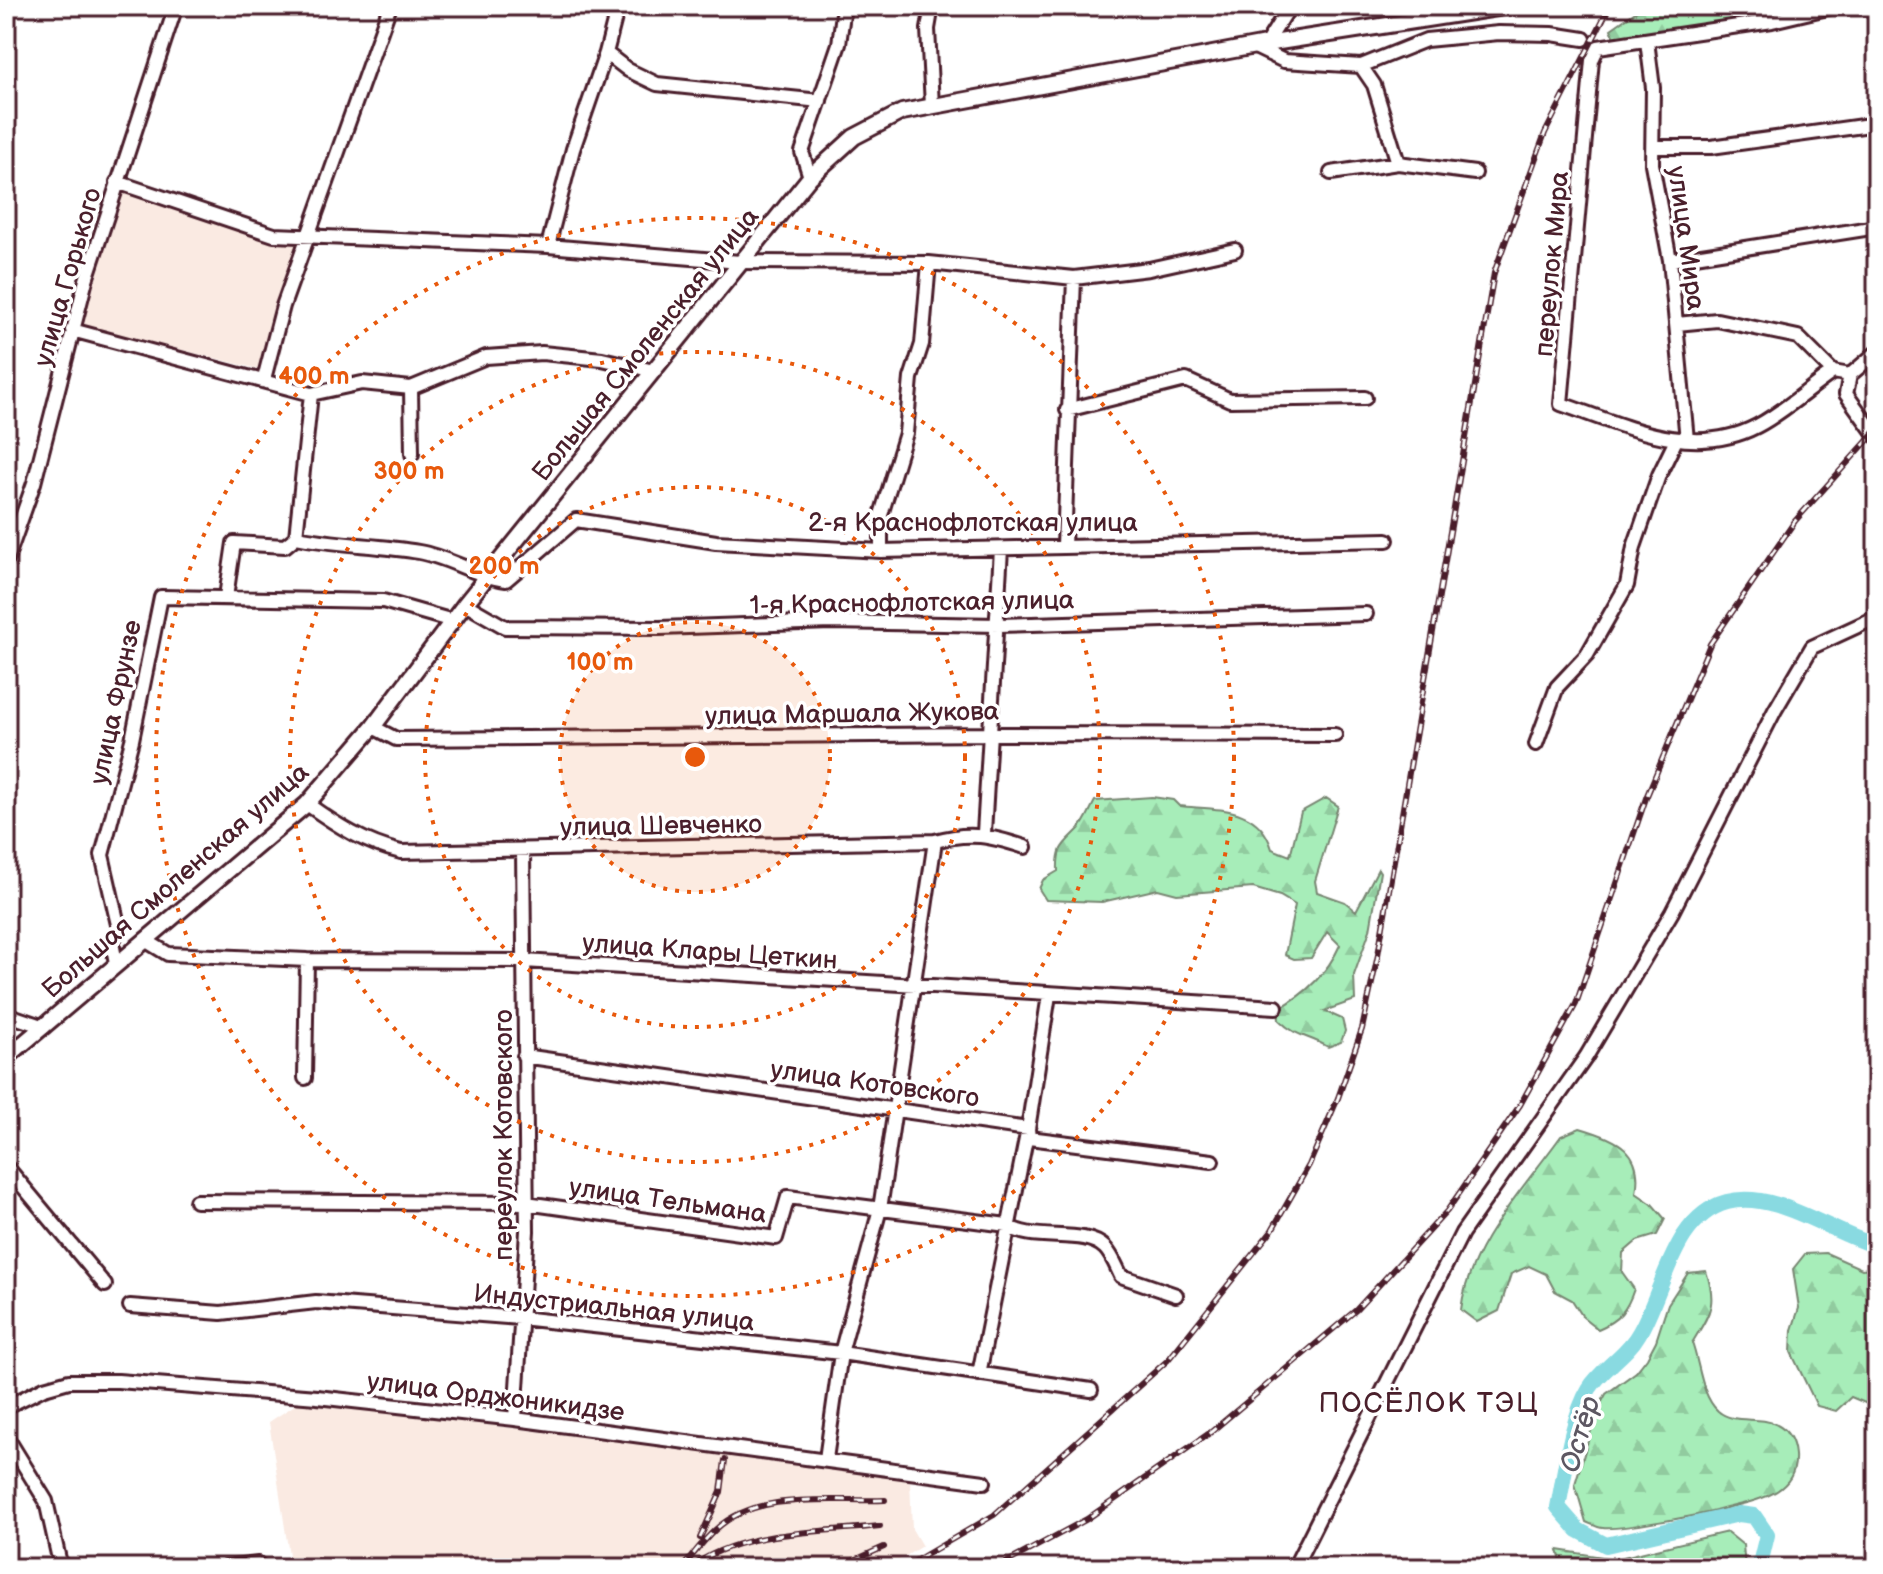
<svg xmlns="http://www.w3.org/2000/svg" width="1883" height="1574" font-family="'Balsamiq Sans',sans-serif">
  <defs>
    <pattern id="forest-firs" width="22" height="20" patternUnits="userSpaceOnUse" patternTransform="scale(2)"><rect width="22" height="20" fill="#a7edb9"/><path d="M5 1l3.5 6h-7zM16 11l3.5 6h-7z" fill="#91cb9f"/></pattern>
  </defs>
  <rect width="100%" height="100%" fill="#fff"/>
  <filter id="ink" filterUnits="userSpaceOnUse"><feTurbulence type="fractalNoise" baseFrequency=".0125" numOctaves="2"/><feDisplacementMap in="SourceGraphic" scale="16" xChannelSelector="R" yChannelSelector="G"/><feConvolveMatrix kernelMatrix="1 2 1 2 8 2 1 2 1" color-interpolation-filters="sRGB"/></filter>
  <g filter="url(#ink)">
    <path fill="#faeae2" d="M122 192 271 242 298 244 258 369 82 325Z
      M301 1401 910 1479 912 1529 922 1546 886 1568H291L269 1422Z"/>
    <path fill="url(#forest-firs)" stroke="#788672" stroke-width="2" d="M1644 6H1861L1615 38 1611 29Z
      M1152 797 1173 800 1179 806C1217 810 1259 805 1272 849L1290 856 1301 812 1326 798 1338 806 1315 881 1317 892 1345 902 1356 911 1378 869 1380 872 1370 930 1354 975 1355 1000 1324 1011 1342 1019 1345 1031 1341 1042 1328 1047C1308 1035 1297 1038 1279 1020L1278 1009C1306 994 1327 974 1340 945L1327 932 1311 958 1294 959 1285 955 1295 905 1280 896 1253 888 1177 894 1158 889 1102 902 1046 900 1039 889 1043 880 1058 871C1057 847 1063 845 1079 829 1086 821 1090 810 1095 801Z
      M1580 1128C1618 1139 1644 1151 1636 1193L1652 1204 1665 1219 1657 1235 1637 1241 1623 1253 1622 1272 1634 1289C1627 1310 1619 1320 1598 1329L1583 1317 1572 1300 1555 1291 1546 1274 1529 1266 1511 1274 1499 1311 1477 1322 1461 1310C1468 1246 1524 1188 1561 1136Z
      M1826 1253 1862 1269 1877 1267V1447L1870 1405 1851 1397 1836 1411 1817 1406 1791 1352 1792 1330 1799 1308 1793 1269 1805 1254Z
      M1706 1271C1718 1306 1709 1314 1692 1343 1700 1365 1701 1395 1718 1411 1734 1425 1759 1415 1777 1425 1789 1431 1794 1443 1795 1455 1798 1497 1750 1501 1719 1510 1701 1515 1619 1530 1603 1528 1598 1528 1591 1524 1586 1522L1575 1484 1597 1411 1606 1394 1636 1372 1647 1358 1656 1341 1668 1304 1688 1273Z
      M1727 1532 1743 1545 1745 1568H1563L1558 1550 1615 1559Z"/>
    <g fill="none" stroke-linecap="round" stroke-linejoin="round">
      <path stroke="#89dae1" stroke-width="16" d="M1759 1568 1767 1535 1754 1516 1739 1514 1606 1545 1578 1530 1558 1507C1565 1473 1571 1419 1589 1389 1601 1369 1626 1356 1638 1335 1664 1293 1672 1217 1727 1202 1775 1189 1832 1234 1877 1246"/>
      <defs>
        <path id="minor" d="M1836 6 1772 21 1598 47 1592 60 1561 404C1623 425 1692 460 1757 426 1784 412 1808 389 1833 372L1850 375
          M1647 41 1653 88 1652 164 1670 260 1687 440
          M1266 44 1290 6
          M1255 47 1284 61 1361 66 1426 40 1499 33 1552 34 1584 39
          M606 53 628 70 657 84 820 101
          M1361 66 1374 85 1398 163
          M932 106 928 29 932 6
          M1655 147H1711L1877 124
          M1331 173 1398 163 1475 173
          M810 177 802 152 839 44 844 6
          M117 182 274 235 548 246 740 262 929 263 1074 278 1149 269 1235 250
          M548 246 573 149 606 53 618 6
          M1670 260 1877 227
          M1677 324 1717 320 1798 337 1833 372
          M72 330 311 394 362 383 411 388 486 357 542 353 602 359 654 371
          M1877 352 1850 375 1846 394 1877 437
          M264 379 283 306 390 6
          M411 388 412 454
          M1067 410 1186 380 1230 400 1365 398
          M296 537 311 394
          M1064 546 1074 278
          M881 551V515L906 433 911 378 922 344 929 263
          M6 562 34 483 86 280 176 6
          M226 597 234 543 285 546 296 537C337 545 378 545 419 552 449 557 475 576 506 580L576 520 716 542 881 551 1387 540
          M465 604 505 627 660 628 831 622 999 625 1366 614
          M373 727 396 739 992 734 1335 735
          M1536 744 1557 687 1587 655 1627 585 1634 547 1659 475 1676 440
          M307 804C338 826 364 843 401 852L935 841C970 831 991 836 1025 847
          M984 833 1001 549
          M145 940 168 954 307 960 524 961 1276 1007
          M116 963 112 942 119 929 102 855 132 740 161 597 383 601 453 621
          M6 1014 44 1027
          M524 1056 1028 1129 1029 1138 1212 1161
          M305 1078 307 960
          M6 1166 105 1285
          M196 1201 526 1203 776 1238 788 1197 1007 1225C1031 1244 1085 1227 1105 1248 1112 1255 1117 1268 1121 1276L1176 1295
          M130 1306 221 1313 316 1302 520 1318 841 1353 1091 1390
          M979 1374 1028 1129 1049 995
          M6 1407 44 1388 69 1381H118L317 1397 515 1419 984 1482
          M515 1419 527 1231 523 850
          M6 1436 46 1501 61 1568
          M826 1459 841 1353 880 1209 935 841
          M226 1568 258 1564 259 1568
          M1294 1568 1462 1233 1586 1057 1672 912 1775 710 1812 647 1877 617"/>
        <path id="major" d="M6 1058 307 804 373 727 465 604 810 177 854 137 902 112 1266 44 1510 6"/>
      </defs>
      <use href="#minor" stroke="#4a1f2b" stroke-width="18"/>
      <use href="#major" stroke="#4a1f2b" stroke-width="20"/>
      <use href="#minor" stroke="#fff" stroke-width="12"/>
      <use href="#major" stroke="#fff" stroke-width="14"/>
      <defs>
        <path id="rail" d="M700 1538 721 1492 725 1460
          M682 1568C693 1555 703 1541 715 1530 757 1490 832 1502 885 1500
          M690 1568C741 1529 819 1533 880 1526
          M837 1568 884 1547
          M903 1568 994 1515 1168 1360 1272 1230 1309 1165 1338 1098 1362 1029 1378 955 1494 273 1545 133 1610 6
          M996 1568 1087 1519 1211 1432 1356 1310 1447 1211 1520 1105 1576 1004 1646 798 1710 644 1795 521 1877 430"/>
      </defs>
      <use href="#rail" stroke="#4a1f2b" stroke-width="6"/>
      <use href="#rail" stroke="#fff" stroke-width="3" stroke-dasharray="9" stroke-linecap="butt"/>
    </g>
  </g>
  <circle cx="695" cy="757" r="135" fill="#e8590c" fill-opacity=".12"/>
  <g fill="none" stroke="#e8590c" stroke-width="4" stroke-dasharray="4 8">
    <circle cx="695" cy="757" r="135"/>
    <circle cx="695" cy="757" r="270"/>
    <circle cx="695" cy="757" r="405"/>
    <circle cx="695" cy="757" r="539"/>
  </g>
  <g text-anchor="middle" stroke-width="7" stroke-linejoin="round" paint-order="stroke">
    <g font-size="26" fill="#4a1f2b" stroke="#fff">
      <text transform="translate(1687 238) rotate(82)" y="9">улица Мира</text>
      <text transform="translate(1551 264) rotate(-85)" y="9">переулок Мира</text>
      <text transform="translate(67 277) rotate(-74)" y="9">улица Горького</text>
      <text transform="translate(645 344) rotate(-51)" y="9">Большая Смоленская улица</text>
      <text x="973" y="531">2-я Краснофлотская улица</text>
      <text transform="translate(912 602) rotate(-1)" y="9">1-я Краснофлотская улица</text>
      <text transform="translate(115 702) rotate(-78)" y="9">улица Фрунзе</text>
      <text transform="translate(852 713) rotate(-1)" y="9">улица Маршала Жукова</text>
      <text transform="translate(661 825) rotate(-1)" y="9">улица Шевченко</text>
      <text transform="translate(175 880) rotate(-41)" y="9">Большая Смоленская улица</text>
      <text transform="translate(710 951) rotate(4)" y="9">улица Клары Цеткин</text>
      <text transform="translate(875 1083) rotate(8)" y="9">улица Котовского</text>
      <text transform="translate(503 1135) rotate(-90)" y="9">переулок Котовского</text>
      <text transform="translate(668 1200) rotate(8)" y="9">улица Тельмана</text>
      <text transform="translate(614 1307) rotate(6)" y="9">Индустриальная улица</text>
      <text transform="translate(496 1396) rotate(7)" y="9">улица Орджоникидзе</text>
    </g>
    <g font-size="28" letter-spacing="2" fill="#4a1f2b" stroke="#fff">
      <text x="1429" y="1412">ПОСЁЛОК ТЭЦ</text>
    </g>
    <g font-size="28" font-style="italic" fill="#5d5762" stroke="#fff">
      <text transform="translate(1579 1434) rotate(-73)" y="10">Остёр</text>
    </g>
  </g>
  <circle cx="695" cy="757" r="12" fill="#e8590c" stroke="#fff" stroke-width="4"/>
  <g font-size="24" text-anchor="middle" font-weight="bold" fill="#e8590c" stroke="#fff" stroke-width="7" stroke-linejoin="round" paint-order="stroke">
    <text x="314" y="384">400 m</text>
    <text x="409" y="479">300 m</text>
    <text x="504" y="574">200 m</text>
    <text x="600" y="670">100 m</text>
  </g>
  <rect width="1883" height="1574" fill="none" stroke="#fff" stroke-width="32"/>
  <rect x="16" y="16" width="1851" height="1542" fill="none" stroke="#4a1f2b" stroke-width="3" filter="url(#ink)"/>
</svg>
